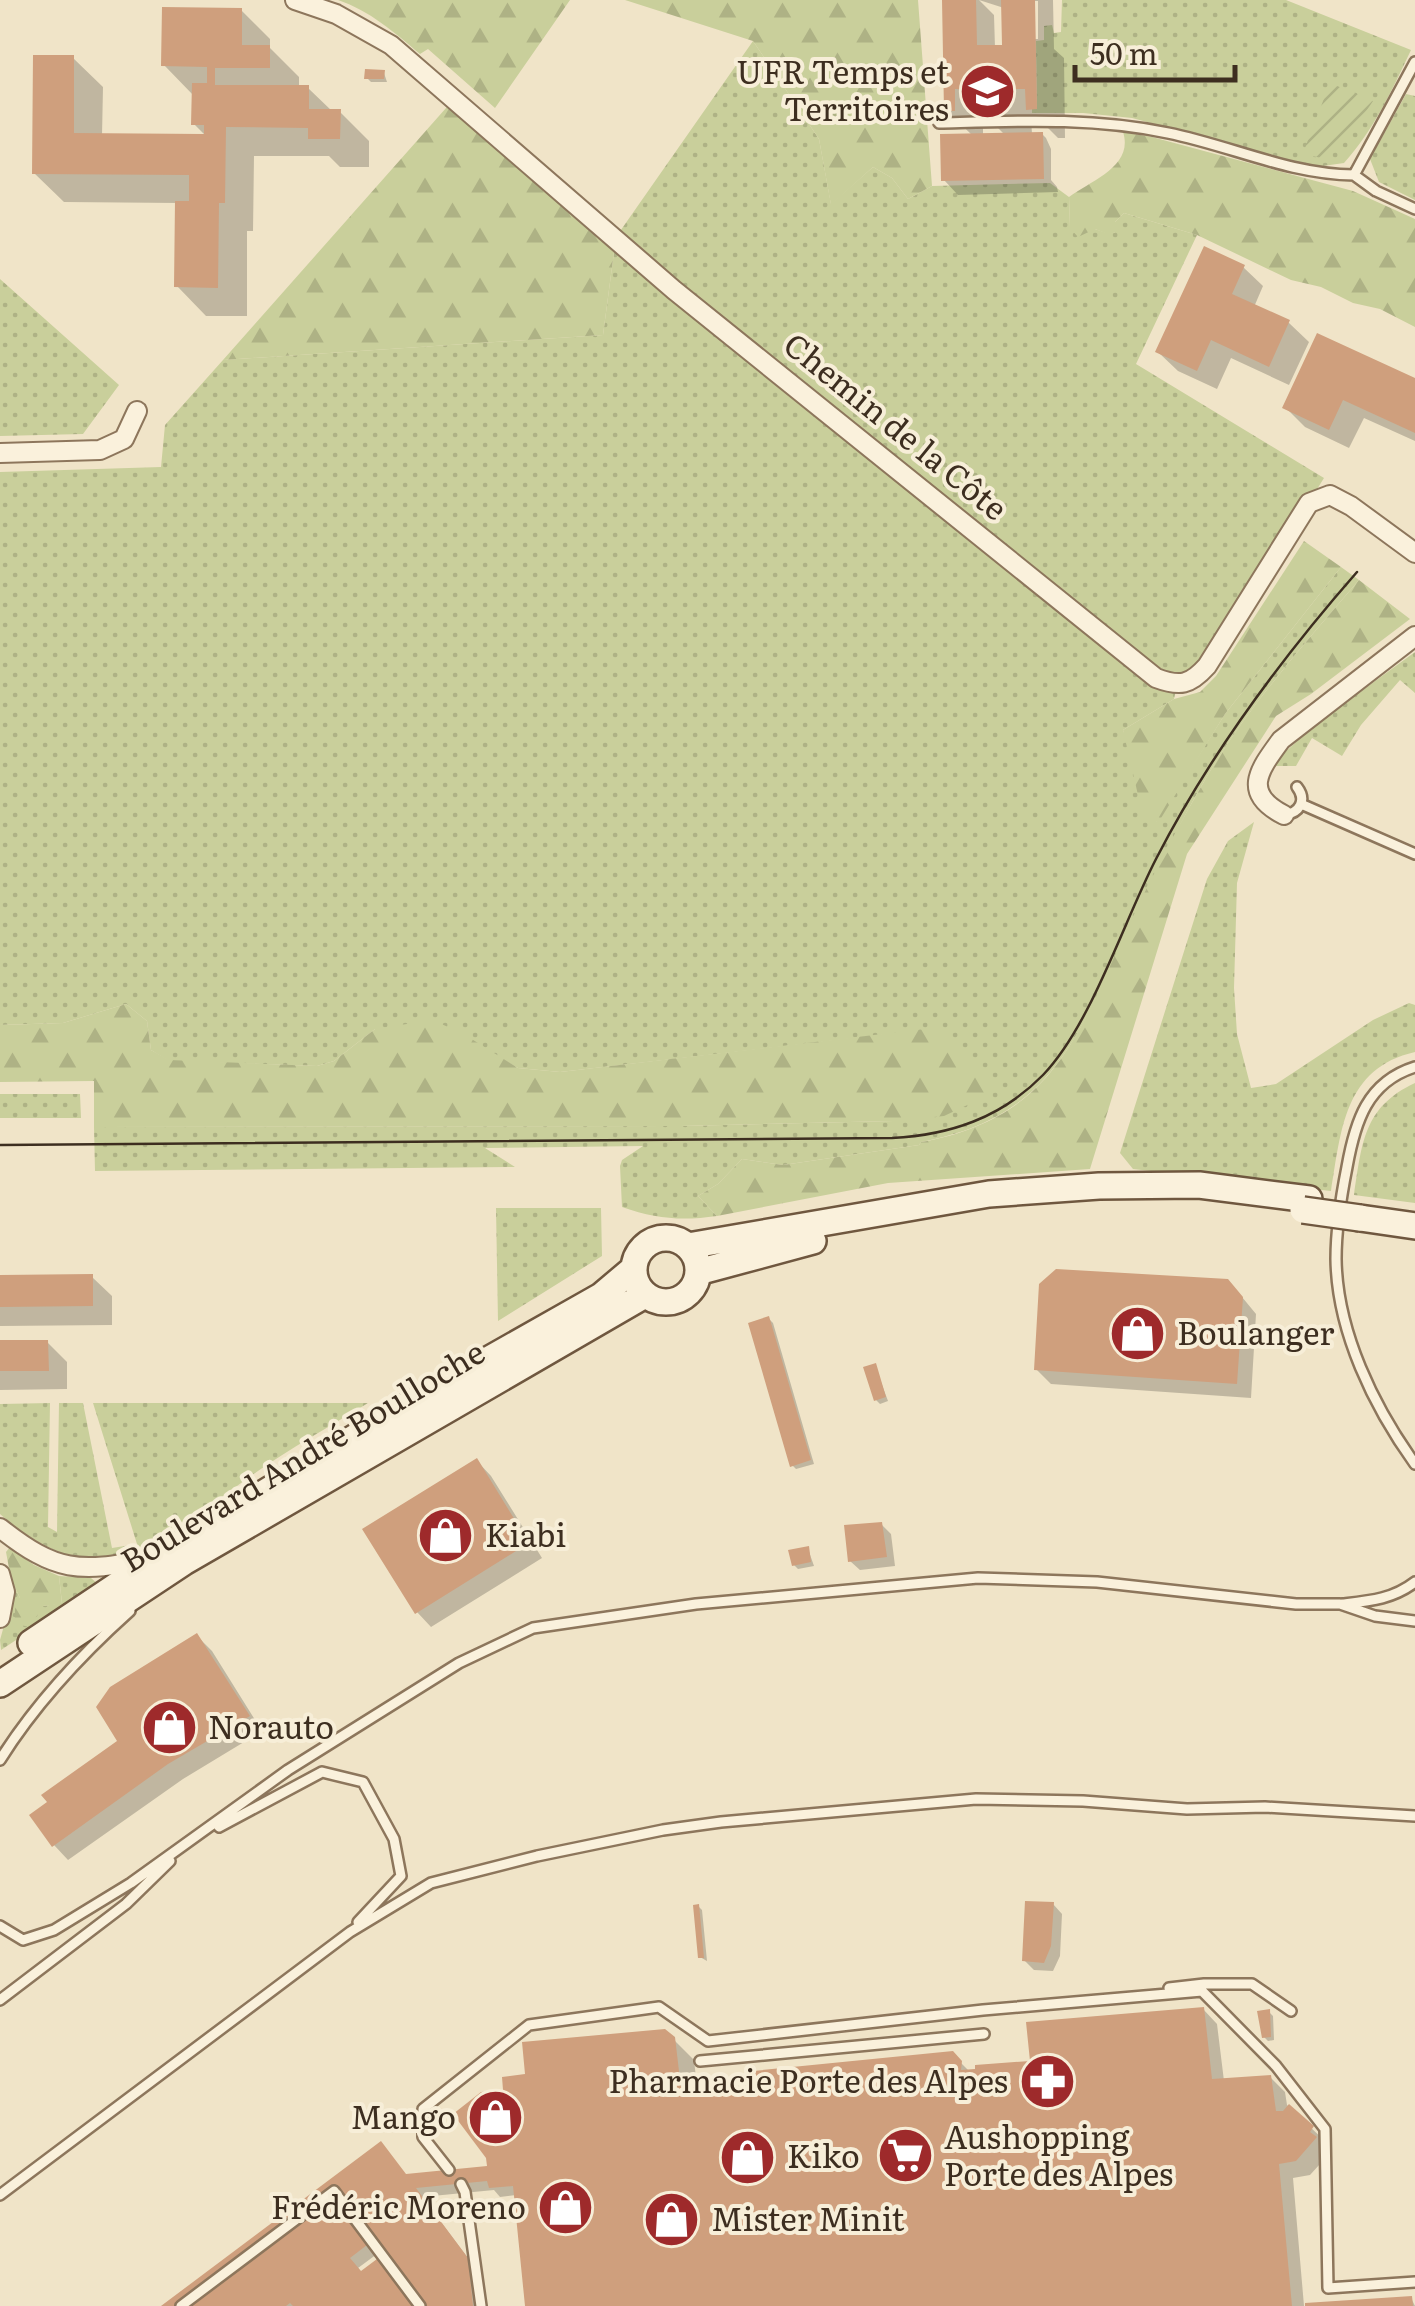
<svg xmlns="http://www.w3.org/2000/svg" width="1415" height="2306" font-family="Literata,serif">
  <defs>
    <pattern id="grass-dots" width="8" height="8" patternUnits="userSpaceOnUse" patternTransform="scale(2.5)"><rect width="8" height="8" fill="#c9cf9b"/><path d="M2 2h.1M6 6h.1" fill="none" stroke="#aeb285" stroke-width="1.8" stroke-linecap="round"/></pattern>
    <pattern id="forest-firs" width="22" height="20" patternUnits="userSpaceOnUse" patternTransform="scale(2.5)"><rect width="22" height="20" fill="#c9cf9b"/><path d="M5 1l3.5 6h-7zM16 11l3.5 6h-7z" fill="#aeb285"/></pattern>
    <pattern id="garden-furrows" width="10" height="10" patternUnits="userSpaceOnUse" patternTransform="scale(2.5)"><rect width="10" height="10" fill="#c9cf9b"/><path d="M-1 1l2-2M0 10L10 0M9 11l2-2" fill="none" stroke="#aeb285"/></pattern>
  </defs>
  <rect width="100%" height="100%" fill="#f0e4c8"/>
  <path fill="url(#grass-dots)" d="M1062 0H1286L1411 50C1392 90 1374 130 1344 163L1316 167 1132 118 1083 113H1032V109H1037L1036 41 1044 40V26L1052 25 1054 33 1061 32Z
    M753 41 819 139 831 204 873 167 892 178 908 199 932 186 1050 183 1069 197 1070 227 1095 229 1110 234 1115 232V222L1124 213 1197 235 1136 364 1324 478 1207 666 1177 686 1174 699 1123 730 1157 822 1225 714 1341 567 1359 580C1306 642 1251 703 1209 773 1176 828 1150 886 1122 944 1073 1047 1045 1119 921 1142L919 1145 783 1165 742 1159 718 1184 698 1196 717 1216C682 1221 656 1219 622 1207L620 1166 622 1160 643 1146 485 1148 515 1167 95 1171 94 1127 681 1126 893 1121 941 1028 560 1072 518 1068 492 1053 375 1029 334 1061 317 1066 169 1061 151 1050 147 1021 126 1004 63 1023 0 1025V472L161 467 165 425 223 360 603 335 616 237Z
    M1406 94 1415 96V200L1379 182 1370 159Z
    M0 279 119 385 83 434 0 436Z
    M1415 652V693L1400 680 1361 725 1342 756 1312 738 1296 766H1274L1273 763 1316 724Z
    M1254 822 1237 883 1234 988 1237 1034 1251 1088 1276 1084 1373 1020 1409 1003 1415 1005V1052C1344 1068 1341 1131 1331 1191L1133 1169 1120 1153 1207 879 1228 841Z
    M1415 1083V1203L1354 1195C1362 1144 1363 1107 1415 1083Z
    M0 1094H80L81 1118H0Z
    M496 1208H601L602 1256 498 1321Z
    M50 1403 48 1527 57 1532 59 1403H83L112 1548 137 1544 93 1403H368C324 1430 278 1455 237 1486 151 1550 96 1598 0 1514V1404Z
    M59 1576 91 1578 99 1585 1 1650 0 1640 10 1604 11 1579 20 1598 43 1606 62 1603Z"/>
  <path fill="url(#forest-firs)" d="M338 0H570L495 108 428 49 420 54C394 32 370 11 338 0Z
    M625 0H918L932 186 908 199 892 178 873 167 831 205 819 139 753 41Z
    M454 99 616 237 603 335 223 360Z
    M1123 132 1152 137 1353 191 1415 219V327L1380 309 1353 303 1321 287 1291 280 1197 235 1124 213 1115 222V232L1110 235 1095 229 1078 237 1070 228 1069 197C1092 180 1134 166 1123 132Z
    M1304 541 1341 567 1225 714 1158 823 1141 808 1123 730 1174 699 1200 692 1216 676Z
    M1359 580 1410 619 1311 694 1276 716 1187 854 1090 1169 888 1183 717 1216 698 1196 718 1184 742 1159 783 1165 919 1145 921 1142C1053 1118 1077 1037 1127 929 1152 876 1179 824 1209 773 1251 703 1306 642 1359 580Z
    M126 1004 147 1021 151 1050 169 1060 317 1066 334 1061 375 1029 432 1020 462 1033 518 1068 560 1072 942 1027 995 1092 944 1116 893 1121 681 1126 94 1127V1081L0 1082V1025L63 1023Z
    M10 1547 34 1565 59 1576 62 1604 43 1606 30 1627 15 1624V1609L20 1598 11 1579 6 1552Z"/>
  <path fill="url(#garden-furrows)" d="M1330 83 1373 101C1363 115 1342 153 1326 157 1319 159 1310 155 1303 153Z"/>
  <path fill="#0003" fill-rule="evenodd" d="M944 0H1053L1054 49 1064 58 1065 138H1058L1037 117 1031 118 1032 134H1042L1046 138 1051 149V180L1057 187 1058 192 958 195 944 180 972 135 946 110ZM979 0 1004 8 1005 47 995 48 994 15ZM1032 1H1038V39H1033ZM983 118H988L1005 135H983Z
    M241 10 270 39V48L299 77V88H308L333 112H340L369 141V167H340L329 156H254L253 231H247V316H206L177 286 178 203 64 202 34 173 73 58 103 87 102 136H206L194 124V96L164 65Z
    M384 73 387 82H371L367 78Z
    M1243 267 1263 286 1254 307 1289 323 1309 342 1289 385 1231 358 1217 389 1178 371 1158 352Z
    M1415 381V441L1364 418 1349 448 1305 427 1285 407Z
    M0 1277H92L112 1296V1325L0 1326Z
    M1242 1297 1256 1314 1251 1398 1051 1384 1036 1369Z
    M769 1319 773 1323 814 1464 796 1469 792 1465Z
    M47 1342 67 1362V1389L0 1390V1343Z
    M875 1366 888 1401 880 1404 876 1400Z
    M477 1461 491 1476 542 1558 431 1627 417 1612Z
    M881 1524 891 1534 895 1566 860 1570 850 1561Z
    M808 1549 814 1566 798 1569 794 1565Z
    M197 1636 212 1651 262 1731 183 1779 68 1860 54 1845 121 1742Z
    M1053 1904 1062 1914 1060 1956 1053 1971 1034 1970 1024 1960Z
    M698 1906 702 1910 707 1961 700 1957Z
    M1203 2009 1217 2024 1224 2081 1271 2078 1285 2092 1287 2105 1327 2143 1330 2153 1310 2175 1293 2178 1304 2306 1411 2298 1415 2306H526L516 2195 500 2197 494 2190 422 2197 477 2270 480 2306H165L408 2176 490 2168 505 2092 528 2076 673 2039 694 2060 698 2095 748 2094 952 2054 970 2072 1032 2063ZM377 2254 381 2259 362 2274 358 2268Z
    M1269 2012 1273 2016 1274 2040 1268 2041 1264 2037Z"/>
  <path fill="#cf9f7d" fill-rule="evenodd" d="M942 0H976L977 45H1002L1001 0H1035L1037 109 1026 110 1025 89H1003V110L978 111 977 90 955 89V111H944Z
    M162 7 242 8V45H270V68H215V85H309V109H341L340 139H308V128L226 127 225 203H219L218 288 174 287 175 201H189V175L32 174 33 55H74V133L204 134V125H191L192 83H207V67L161 66Z
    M365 69 385 70 384 79H364Z
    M1043 132 1044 179 941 181 940 134Z
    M1204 246 1245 265 1232 294 1290 320 1269 367 1211 340 1197 371 1155 352Z
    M1317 333 1415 378V433L1343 400 1329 430 1282 408Z
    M1056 1269 1228 1279 1243 1297 1237 1384 1034 1370 1039 1284Z
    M93 1274V1306L0 1307V1275Z
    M769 1316 811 1460 790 1467 748 1323Z
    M0 1340H48L49 1371H0Z
    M876 1363 886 1397 874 1401 863 1367Z
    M477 1458 529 1543 415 1614 362 1529Z
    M882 1522 887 1557 848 1562 844 1525Z
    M809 1546 811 1562 792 1566 788 1550Z
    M197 1633 250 1716 168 1764 52 1847 29 1815 47 1802 41 1795 117 1741 96 1707 110 1687Z
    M1025 1901 1054 1902 1051 1946 1044 1963 1022 1961Z
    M699 1904 704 1958H698L693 1905Z
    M1204 2007 1212 2079 1271 2075 1276 2111H1283L1289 2104 1314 2126 1310 2132 1317 2137 1296 2161 1279 2164 1292 2306H525L513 2186 489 2188 487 2181 416 2188 468 2258 473 2306H293L290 2303 286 2306H161L381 2141 406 2174 487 2166 486 2158 453 2114 481 2092 503 2090 502 2077 525 2074 522 2042 665 2029 675 2037 682 2097H695V2093L746 2092 744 2082 753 2071 953 2051 962 2061 961 2070 975 2069V2065L1030 2061 1026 2022ZM367 2245 377 2259 361 2271 350 2258Z
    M1270 2009 1271 2037 1262 2038 1257 2011Z
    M1412 2296 1413 2306H1305V2303Z"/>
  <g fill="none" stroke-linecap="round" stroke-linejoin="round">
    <defs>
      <path id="service" d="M1415 62 1354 175 1376 191 1415 209
        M939 123C1016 121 1092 117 1168 133 1232 146 1288 174 1354 175
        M1301 804 1415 854
        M1284 815C1300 813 1307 800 1297 787
        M1415 1067C1367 1082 1355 1122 1347 1167 1341 1197 1336 1228 1336 1259 1337 1332 1374 1407 1415 1464
        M1343 1604C1370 1601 1393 1599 1415 1582
        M0 1760C34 1706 82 1654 130 1611
        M219 1827 322 1772 363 1782 394 1839 401 1876 358 1922
        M0 1926 23 1940 54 1930 131 1883 288 1770 459 1663 533 1628 696 1604 978 1578 1097 1582 1296 1604H1340L1375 1616 1415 1621
        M1169 1988 1204 1984H1252L1291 2011
        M0 2000 126 1904 170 1861
        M700 2061 984 2034
        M449 2170 423 2137V2109L529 2025 659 2007 708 2041 983 2010 1202 1991 1276 2066 1325 2129 1328 2288 1415 2282
        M461 2184 465 2192 481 2306
        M0 2195 350 1932 431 1883 537 1856 663 1830 721 1822 976 1799 1083 1801 1187 1809 1265 1807 1415 1816
        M181 2306 334 2191 420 2306"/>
      <path id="minor" d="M295 0 336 14 391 45 674 290 1156 678C1180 687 1190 685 1207 666L1309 503 1330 495 1351 506 1415 553
        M0 453 100 450 124 439 137 411
        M1284 815C1241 793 1259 770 1281 740L1415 636
        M0 1528C57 1573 78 1572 147 1560
        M0 1574 5 1592 0 1618"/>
      <path id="secondary" d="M1360 1218 1415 1226
        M634 1270a32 32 0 1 1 64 0a32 32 0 1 1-64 0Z
        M688 1246 989 1194 1099 1186 1199 1185 1309 1199
        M698 1272 813 1241
        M31 1643 158 1558 403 1408 601 1296 633 1269
        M0 1684 184 1562 645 1295"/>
    </defs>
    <use href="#service" stroke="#8d765c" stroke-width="14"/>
    <use href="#minor" stroke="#8d765c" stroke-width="22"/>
    <use href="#secondary" stroke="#6f573f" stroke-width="30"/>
    <use href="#service" stroke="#faf1dc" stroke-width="9"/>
    <use href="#minor" stroke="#faf1dc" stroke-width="18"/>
    <use href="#secondary" stroke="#faf1dc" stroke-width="25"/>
    <path stroke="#3d2e20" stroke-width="2.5" d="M0 1145 892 1138C950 1135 1001 1118 1043 1075 1091 1025 1123 923 1156 859 1210 754 1279 661 1357 572"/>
    <defs>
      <path id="secondary-bridge" d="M1303 1210 1360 1218"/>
    </defs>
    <use href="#secondary-bridge" stroke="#6f573f" stroke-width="30" stroke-linecap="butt"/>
    <use href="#secondary-bridge" stroke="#faf1dc" stroke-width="25"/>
  </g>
  <defs>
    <symbol id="university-disc" viewBox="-11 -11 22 22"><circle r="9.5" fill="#9e2a2b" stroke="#f7eed8"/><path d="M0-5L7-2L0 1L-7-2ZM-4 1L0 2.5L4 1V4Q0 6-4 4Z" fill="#fff"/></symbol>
    <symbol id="shop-disc" viewBox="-11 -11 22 22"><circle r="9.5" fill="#9e2a2b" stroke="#f7eed8"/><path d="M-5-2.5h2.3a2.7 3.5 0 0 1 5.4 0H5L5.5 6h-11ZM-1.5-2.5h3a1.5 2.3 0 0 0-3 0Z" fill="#fff"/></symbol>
    <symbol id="pharmacy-disc" viewBox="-11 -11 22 22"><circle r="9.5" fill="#9e2a2b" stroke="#f7eed8"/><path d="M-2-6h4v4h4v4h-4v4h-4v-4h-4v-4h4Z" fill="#fff"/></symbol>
    <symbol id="supermarket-disc" viewBox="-11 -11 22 22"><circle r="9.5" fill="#9e2a2b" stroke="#f7eed8"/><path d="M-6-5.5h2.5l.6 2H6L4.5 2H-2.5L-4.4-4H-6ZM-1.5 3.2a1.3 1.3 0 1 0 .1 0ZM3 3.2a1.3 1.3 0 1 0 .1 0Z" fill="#fff"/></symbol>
  </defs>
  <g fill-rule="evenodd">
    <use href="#university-disc" x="956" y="60" width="63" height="63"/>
    <use href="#shop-disc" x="1106" y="1302" width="63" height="63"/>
    <use href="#shop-disc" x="414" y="1504" width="63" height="63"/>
    <use href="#shop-disc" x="138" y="1696" width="63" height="63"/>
    <use href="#pharmacy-disc" x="1016" y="2050" width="63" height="63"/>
    <use href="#shop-disc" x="464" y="2086" width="63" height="63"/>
    <use href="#supermarket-disc" x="874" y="2124" width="63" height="63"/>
    <use href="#shop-disc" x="716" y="2126" width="63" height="63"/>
    <use href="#shop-disc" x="534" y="2176" width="63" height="63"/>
    <use href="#shop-disc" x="640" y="2188" width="63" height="63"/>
  </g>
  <g text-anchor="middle" stroke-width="8" stroke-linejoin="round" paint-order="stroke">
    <g font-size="32" fill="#3d2e20" stroke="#f7eed8" text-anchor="start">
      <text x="949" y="84" text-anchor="end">UFR Temps et<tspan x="949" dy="37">Territoires</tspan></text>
      <text x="1177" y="1345">Boulanger</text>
      <text x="485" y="1547">Kiabi</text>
      <text x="208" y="1739">Norauto</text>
      <text x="1008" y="2093" text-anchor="end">Pharmacie Porte des Alpes</text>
      <text x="456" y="2129" text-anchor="end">Mango</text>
      <text x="944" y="2149">Aushopping<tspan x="944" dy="37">Porte des Alpes</tspan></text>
      <text x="787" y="2168">Kiko</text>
      <text x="526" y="2219" text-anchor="end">Frédéric Moreno</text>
      <text x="711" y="2231">Mister Minit</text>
    </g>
    <g font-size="32" fill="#3d2e20" stroke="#f7eed8">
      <text transform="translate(895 427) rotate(39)" y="11">Chemin de la Côte</text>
      <text transform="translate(303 1457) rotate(-31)" y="11">Boulevard André Boulloche</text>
    </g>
  </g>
  <path d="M1075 65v15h160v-15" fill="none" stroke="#3d2e20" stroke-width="5"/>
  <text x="1090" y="65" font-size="30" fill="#3d2e20" stroke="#f7eed8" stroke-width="8" paint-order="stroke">50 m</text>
</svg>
